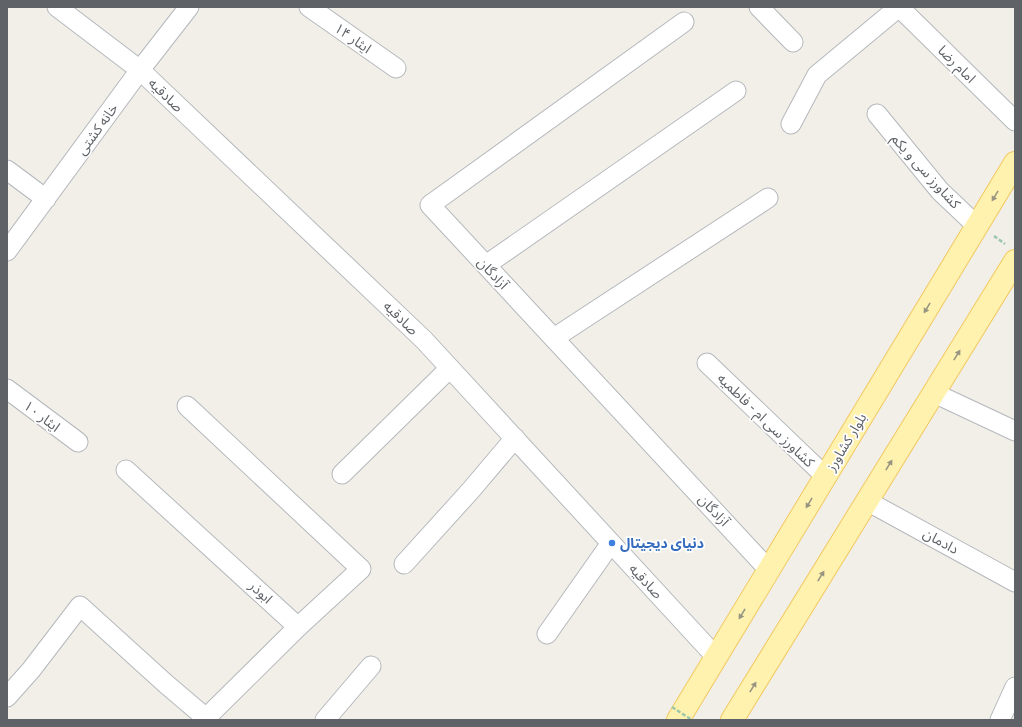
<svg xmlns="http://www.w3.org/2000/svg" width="1022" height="727" font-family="'Fira Sans Condensed','Noto Sans Arabic',sans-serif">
  <rect width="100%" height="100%" fill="#f1efe8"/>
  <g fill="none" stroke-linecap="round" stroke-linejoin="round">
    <defs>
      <path id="minor" d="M57 7 140 70 424 340 716 657
        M309 7 396 68
        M759 7 793 42
        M899 7 1015 121
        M684 22 430 205 769 570
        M877 114 940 191 977 226
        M791 124 817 75 899 7
        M7 170 46 199
        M7 251 140 70 189 7
        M486 265 736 91
        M554 338 768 198
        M707 363 825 476
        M7 389 78 442
        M934 393 1015 431
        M187 406 361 569 298 627
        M126 470 298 627 206 718 207 720
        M342 474 450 368
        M867 501 1015 582
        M404 564 471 490 515 438
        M547 634 611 543
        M7 697 31 670 80 606 166 684 206 718
        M325 720 371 666
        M1000 720 1015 687"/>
      <path id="major" d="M678 720 1015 163
        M732 720 1015 261"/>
    </defs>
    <use href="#minor" stroke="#b5b8bc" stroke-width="21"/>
    <use href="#major" stroke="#f2c960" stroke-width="24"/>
    <path stroke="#9cc7a9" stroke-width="2.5" stroke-dasharray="4 2" stroke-linecap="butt" d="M994 236 1005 244"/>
    <use href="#minor" stroke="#fff" stroke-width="19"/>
    <use href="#major" stroke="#fff2af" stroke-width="22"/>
    <path stroke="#9cc7a9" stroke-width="2.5" stroke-dasharray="4 2" stroke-linecap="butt" d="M672 707 692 720"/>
  </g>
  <defs><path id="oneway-solid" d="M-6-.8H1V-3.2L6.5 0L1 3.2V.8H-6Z"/></defs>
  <g fill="#979581">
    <use href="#oneway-solid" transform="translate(995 196) rotate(121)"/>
    <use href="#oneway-solid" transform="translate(927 308) rotate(121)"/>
    <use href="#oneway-solid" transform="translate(957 355) rotate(-58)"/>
    <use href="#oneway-solid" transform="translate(889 465) rotate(-58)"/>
    <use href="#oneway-solid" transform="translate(809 503) rotate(121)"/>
    <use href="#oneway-solid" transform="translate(821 576) rotate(-58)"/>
    <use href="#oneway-solid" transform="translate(742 614) rotate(121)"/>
    <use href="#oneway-solid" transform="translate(753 687) rotate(-58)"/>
  </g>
  <circle fill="#3f7fe0" stroke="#fff" stroke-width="1.5" cx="612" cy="543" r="4"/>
  <g text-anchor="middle" stroke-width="3.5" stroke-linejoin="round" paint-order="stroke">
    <g font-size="14" fill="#5f6368" stroke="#fff">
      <text transform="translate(353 38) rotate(35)" y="5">ایثار ۱۴</text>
      <text transform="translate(957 64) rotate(45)" y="5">امام رضا</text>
      <text transform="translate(166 95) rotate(44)" y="5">صادقیه</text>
      <text transform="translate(97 129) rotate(-54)" y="5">خانه کشتی</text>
      <text transform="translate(926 171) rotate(48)" y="5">كشاورز سی و يكم</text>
      <text transform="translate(493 273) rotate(47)" y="5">آزادگان</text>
      <text transform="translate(401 318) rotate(44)" y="5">صادقیه</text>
      <text transform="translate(42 416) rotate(37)" y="5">ایثار ۱۰</text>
      <text transform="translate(766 420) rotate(44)" y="5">کشاورز سی ام - فاطمیه</text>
      <text transform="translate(846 442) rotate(-59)" y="5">بلوار کشاورز</text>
      <text transform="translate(714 510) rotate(47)" y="5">آزادگان</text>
      <text transform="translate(941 541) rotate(29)" y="5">دادمان</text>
      <text transform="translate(646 581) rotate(47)" y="5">صادقیه</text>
      <text transform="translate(261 592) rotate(43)" y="5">ابوذر</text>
    </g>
    <g font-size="14" font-weight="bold" fill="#366cbe" stroke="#fff" text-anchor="start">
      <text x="620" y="548">دنیای دیجیتال</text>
    </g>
  </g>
  <rect width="1022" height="727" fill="none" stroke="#5f6368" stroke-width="16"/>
</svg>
